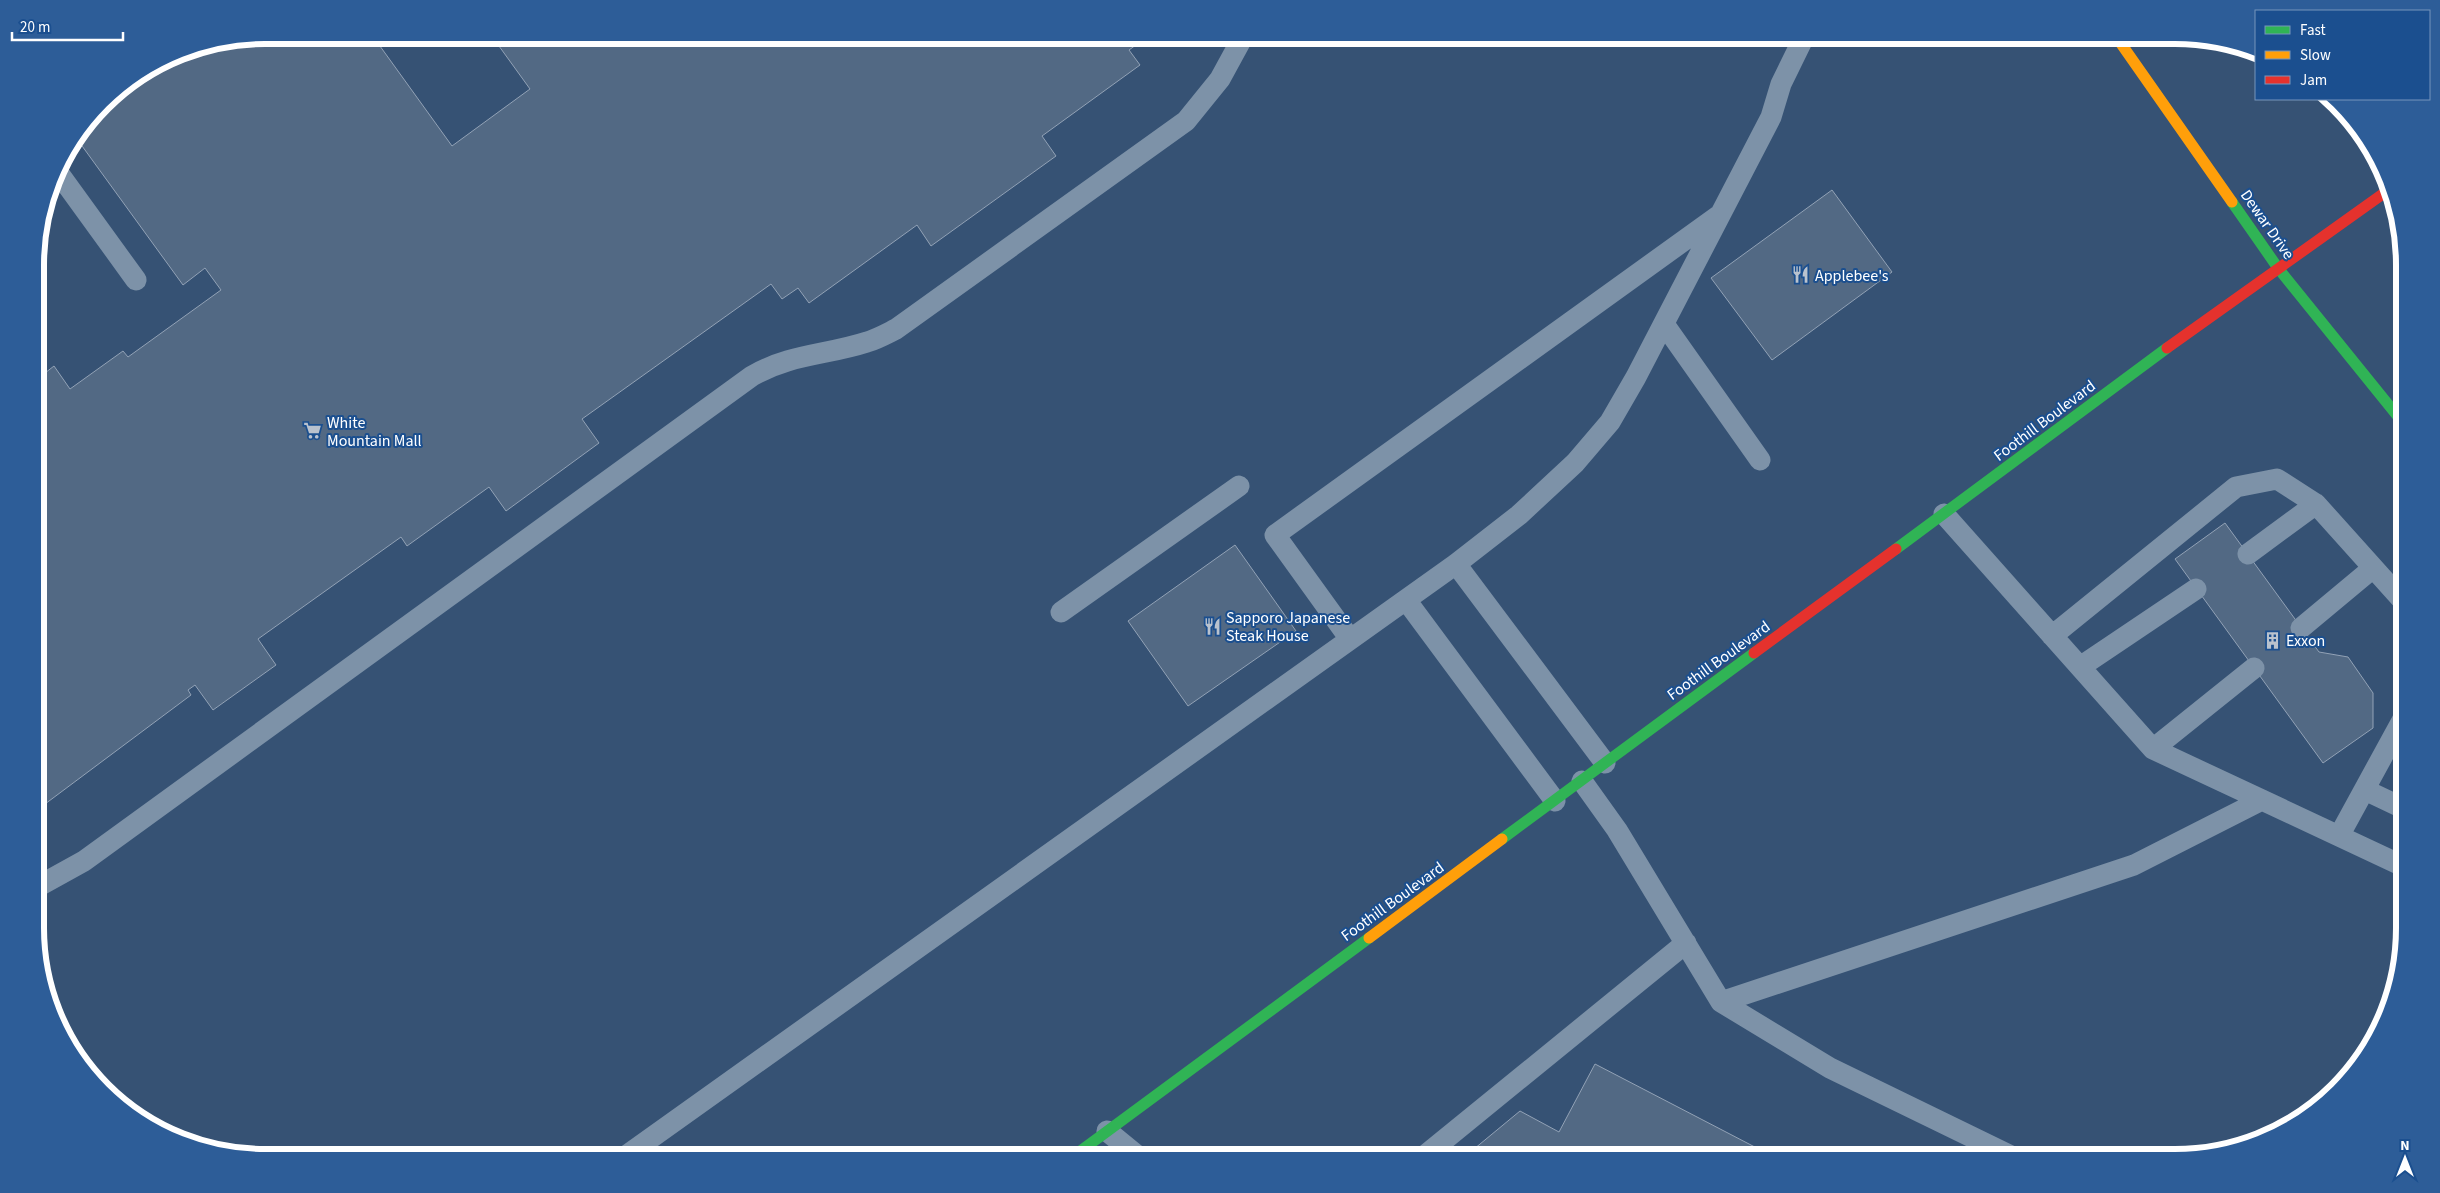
<svg xmlns="http://www.w3.org/2000/svg" width="2440" height="1193" font-family="'Source Sans 3',sans-serif">
  <rect width="100%" height="100%" fill="#365274"/>
  <path fill="#526984" stroke="#92a2b6" d="M265 35H372L452 146 530 89 491 35H1146L1147 37 1129 50 1140 65 1042 136 1056 156 931 246 917 225 809 303 798 288 782 299 771 284 582 419 599 443 506 511 489 487 407 546 401 537 258 639 276 665 213 710 195 685 188 690 191 695 37 810 36 380 54 366 70 389 123 351 128 357 221 290 205 268 183 285 77 139 113 92 177 52Z
    M1832 190 1892 272 1772 360 1711 278Z
    M2225 523 2319 652 2348 657 2373 693V728L2323 763 2175 559Z
    M1235 545 1296 631 1188 706 1128 621Z
    M2405 775V797L2395 792Z
    M1595 1064 1776 1158H1470L1474 1149 1520 1111 1559 1132Z"/>
  <g fill="none" stroke-linecap="round" stroke-linejoin="round">
    <path stroke="#7d92a8" stroke-width="21" d="M57 171 136 280
      M1664 324 1760 460
      M1944 514 2153 749 2405 867
      M2248 554 2316 504
      M1456 564 1605 763
      M1406 600 1555 801
      M1061 612 1239 486
      M2301 628 2373 568
      M2052 636 2236 487 2277 479 2316 504 2404 602
      M1350 639 1275 535 1718 216
      M2080 667 2196 589
      M2153 749 2254 668
      M1582 781 1617 830 1721 1002 1830 1068 2015 1158
      M2365 790 2405 809
      M2339 836 2404 717
      M37 887 84 861 752 376C790 354 827 355 867 342 877 339 886 334 896 329L1186 121 1220 79 1244 35
      M1721 1002 2134 865 2262 800
      M1107 1131 1140 1158
      M623 1158 1456 564 1519 515 1575 463 1610 422 1636 377 1771 117 1781 84 1805 35
      M1422 1158 1686 943"/>
    <path stroke="#30b455" stroke-width="11" d="M2232 202 2278 268 2404 424
      M1896 549 2167 348
      M1502 839 1754 653
      M1071 1158 1369 938"/>
    <path stroke="#ff9f0a" stroke-width="11" d="M2115 35 2232 202
      M1369 938 1502 839"/>
    <path stroke="#e5322d" stroke-width="11" d="M2167 348 2387 191
      M1754 653 1896 549"/>
  </g>
  <defs>
    <symbol id="restaurant-bare" viewBox="-9 -9 18 18"><path d="M-5-6h1v4h1v-4h1v4h1v-4h1v5L-1.5 .5V6h-2V.5L-5-1ZM5-6V6H3V1.5H1.5Q1.5-4 5-6Z" fill="#b9c2ce" stroke="#1b4f8f" stroke-width="2.5" paint-order="stroke"/></symbol>
    <symbol id="supermarket-bare" viewBox="-9 -9 18 18"><path d="M-6-5.5h2.5l.6 2H6L4.5 2H-2.5L-4.4-4H-6ZM-1.5 3.2a1.3 1.3 0 1 0 .1 0ZM3 3.2a1.3 1.3 0 1 0 .1 0Z" fill="#b9c2ce" stroke="#1b4f8f" stroke-width="2.5" paint-order="stroke"/></symbol>
    <symbol id="building-bare" viewBox="-9 -9 18 18"><path d="M-4-6H4V6H1V3H-1V6H-4ZM-2.5-4.3h1.7v1.8h-1.7ZM.8-4.3h1.7v1.8H.8ZM-2.5-1h1.7V.8h-1.7ZM.8-1h1.7V.8H.8Z" fill="#b9c2ce" stroke="#1b4f8f" stroke-width="2.5" paint-order="stroke"/></symbol>
  </defs>
  <g fill-rule="evenodd">
    <use href="#restaurant-bare" x="1788" y="262" width="25" height="25"/>
    <use href="#supermarket-bare" x="300" y="418" width="25" height="25"/>
    <use href="#restaurant-bare" x="1200" y="614" width="25" height="25"/>
    <use href="#building-bare" x="2260" y="628" width="25" height="25"/>
  </g>
  <g text-anchor="middle" stroke-width="4" stroke-linejoin="round" paint-order="stroke">
    <g font-size="16" fill="#fff" stroke="#1b4f8f">
      <text transform="translate(2268 224) rotate(55)" y="6">Dewar Drive</text>
      <text transform="translate(2044 420) rotate(-37)" y="6">Foothill Boulevard</text>
      <text transform="translate(1718 660) rotate(-36)" y="6">Foothill Boulevard</text>
      <text transform="translate(1392 901) rotate(-36)" y="6">Foothill Boulevard</text>
    </g>
    <g font-size="16" fill="#fff" stroke="#1b4f8f" text-anchor="start">
      <text x="1815" y="281">Applebee's</text>
      <text x="327" y="428">White<tspan x="327" dy="18">Mountain Mall</tspan></text>
      <text x="1226" y="623">Sapporo Japanese<tspan x="1226" dy="18">Steak House</tspan></text>
      <text x="2286" y="646">Exxon</text>
    </g>
  </g>
  <path d="M0 0H2440V1193H0ZM265 44H2175A221 221 0 0 1 2396 265V928A221 221 0 0 1 2175 1149H265A221 221 0 0 1 44 928V265A221 221 0 0 1 265 44Z" fill="#2d5d98" fill-rule="evenodd"/>
  <path fill="none" stroke="#fff" stroke-width="6" d="M265 44H2175A221 221 0 0 1 2396 265V928A221 221 0 0 1 2175 1149H265A221 221 0 0 1 44 928V265A221 221 0 0 1 265 44Z"/>
  <rect x="2255" y="10" width="175" height="90" fill="#1b4f8f" stroke="#7695bc"/>
  <rect x="2265" y="26" width="25" height="8" fill="#30b455" stroke="#7695bc"/>
  <text x="2300" y="35" font-size="15" fill="#ffffff">Fast</text>
  <rect x="2265" y="51" width="25" height="8" fill="#ff9f0a" stroke="#7695bc"/>
  <text x="2300" y="60" font-size="15" fill="#ffffff">Slow</text>
  <rect x="2265" y="76" width="25" height="8" fill="#e5322d" stroke="#7695bc"/>
  <text x="2300" y="85" font-size="15" fill="#ffffff">Jam</text>
  <g transform="translate(2405 1158)" stroke="#1b4f8f" stroke-width="4" paint-order="stroke">
  <path d="M0-4L9 19L0 12L-9 19Z" fill="#ffffff"/>
  <text y="-8" font-size="14" font-weight="bold" text-anchor="middle" fill="#ffffff">N</text>
  </g>
  <path d="M12 32v8h111v-8" fill="none" stroke="#ffffff" stroke-width="2.5"/>
  <text x="20" y="32" font-size="15" fill="#ffffff" stroke="#1b4f8f" stroke-width="4" paint-order="stroke">20 m</text>
</svg>
